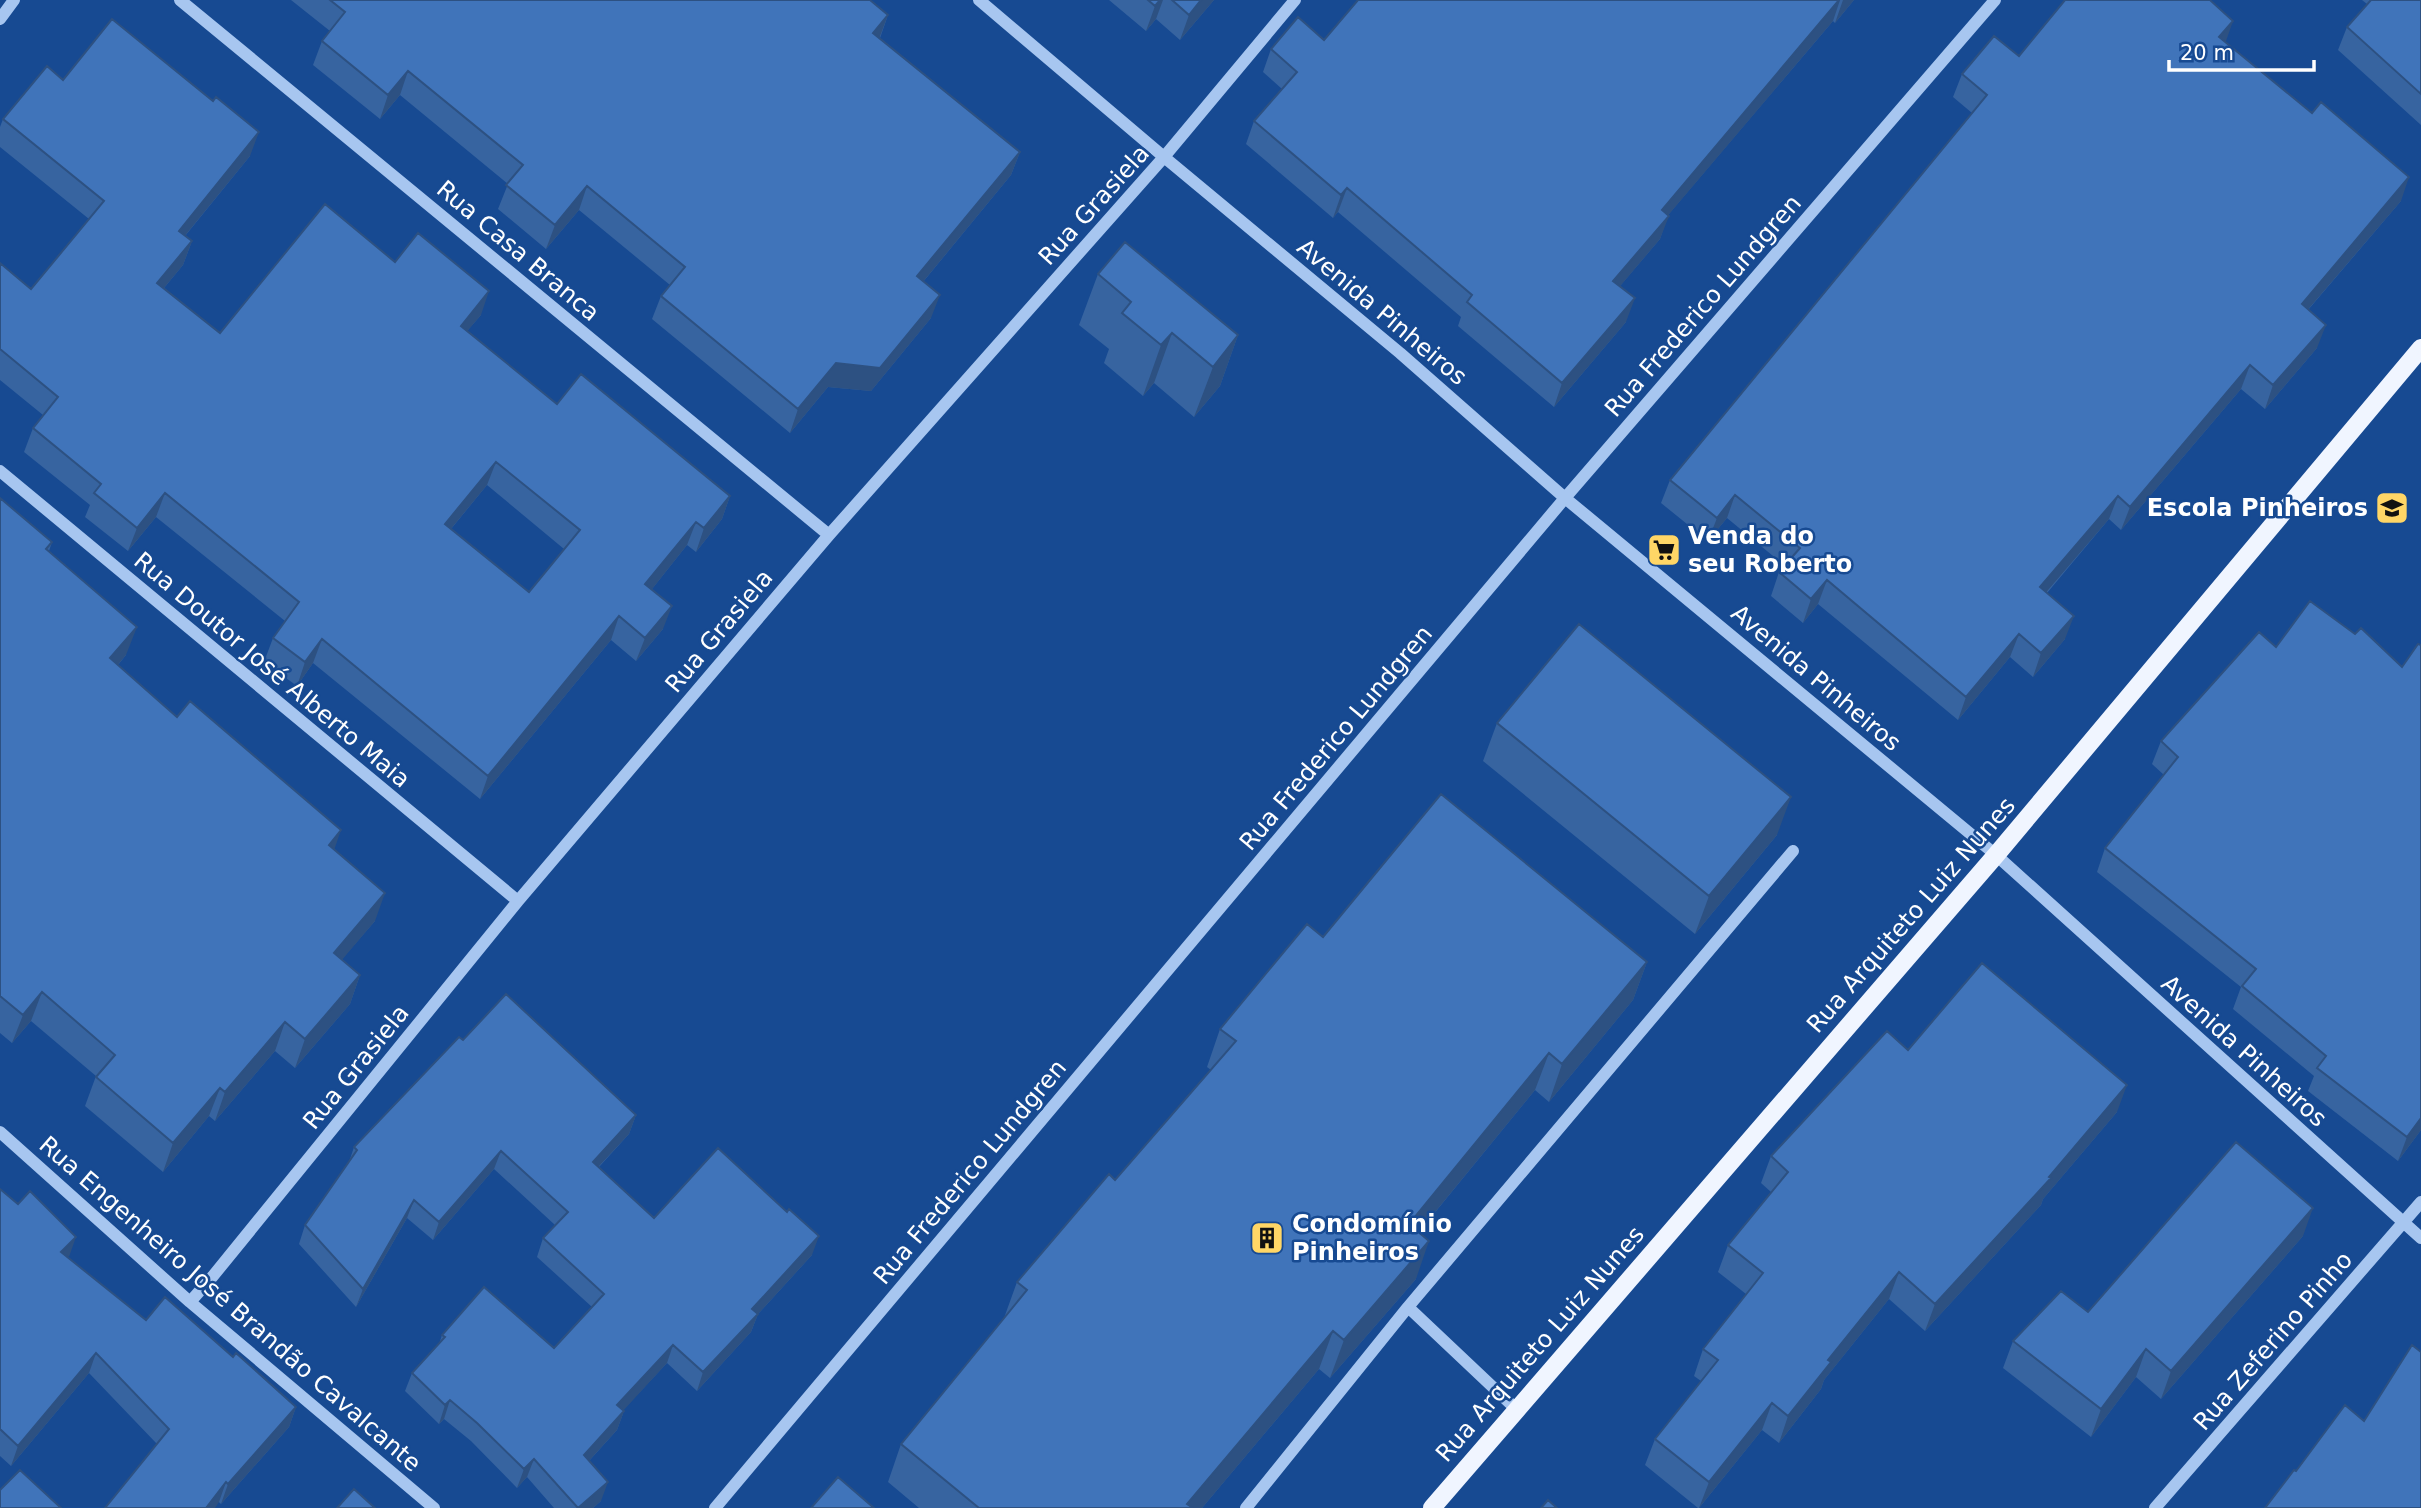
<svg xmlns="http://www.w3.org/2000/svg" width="2421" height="1508" font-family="'DejaVu Sans',sans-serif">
  <rect width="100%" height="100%" fill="#174a92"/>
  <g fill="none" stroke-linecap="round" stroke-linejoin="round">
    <path stroke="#a7c6f0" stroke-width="12" d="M180 0 829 535
      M979 0 1164 157 1400 353 1565 498 1996 855 2421 1238
      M0 19 14 0
      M0 471 518 901
      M0 1132 190 1302 434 1508
      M190 1302 213 1276 518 901 829 535 1164 157 1295 0
      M1516 1409 1408 1307 1793 851
      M715 1508 1565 498 1995 0
      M1246 1508 1408 1307
      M2155 1508 2421 1202"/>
    <path stroke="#f0f5ff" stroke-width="18" d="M1432 1508 1996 855 2421 348"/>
  </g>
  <path fill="#3764a0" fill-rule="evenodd" d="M291 0H870L888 15 880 38 1020 152 1011 175 923 282 931 318 871 391 828 387 790 433 652 319 661 296 670 285 579 210 546 249 498 209 508 184 400 95 380 119 313 65 322 41 330 31Z
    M1109 0H1214L1180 40 1156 19 1146 31Z
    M1358 0H1854L1835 23 1833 21 1668 215 1660 239 1620 286 1626 322 1554 407 1458 326 1461 317 1338 212 1333 218 1246 144 1254 121 1282 89 1263 72 1271 49 1324 40Z
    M2362 0H2421V125L2338 50 2347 27 2367 4Z
    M2225 42 2401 201 2308 310 2317 348 2265 409 2241 389 2121 530 2109 519 2047 593 2065 639 2033 677 2010 657 1958 720 1818 604 1803 623 1771 596 1779 572 1785 566 1727 518 1708 541 1661 503 1670 480 1972 113 1953 97 1962 74 2019 56Z
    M63 80 250 156 185 236 192 241 183 265 164 288 220 333 395 262 481 315 467 331 557 404 730 496 722 519 696 552 687 545 652 589 663 629 636 661 611 640 480 799 313 663 297 686 264 662 273 638 285 621 156 517 128 551 85 517 90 505 24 452 33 428 43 415 0 380V263L31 289 89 219 0 147V127L3 119ZM487 485 564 549 529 592 451 529Z
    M1098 274 1238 335 1220 386 1194 417 1154 383 1143 396 1104 363 1109 349 1079 325Z
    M0 498 52 542 49 551 126 655 118 665 177 717 334 849 375 921 342 959 360 975 350 1004 295 1068 275 1051 215 1121 209 1116 163 1172 85 1106 96 1076 31 1021 12 1043 0 1033Z
    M2355 634 2402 667 2421 645V1130L2398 1161 2308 1091 2314 1076 2233 1009 2241 987 2097 872 2105 848 2164 775 2152 764 2161 741 2276 647Z
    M1497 723 1777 835 1695 934 1483 761Z
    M1323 937 1647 962 1633 1000 1549 1102 1535 1090 1419 1232 1416 1279 1330 1378 1319 1369 1202 1508H919L888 1482 901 1444 1004 1318 1017 1282 1115 1180 1211 1070 1207 1067 1220 1029Z
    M463 1040 636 1115 629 1134 599 1167 654 1218 812 1255 758 1314 751 1332 697 1391 667 1363 623 1410 624 1411 617 1430 589 1461 601 1501 593 1508H554L527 1477 517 1488 471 1441 444 1419 439 1424 405 1391 412 1373 439 1344 442 1335 554 1348 592 1307 537 1257 543 1238 555 1225 494 1169 433 1240 407 1218 356 1307 299 1244 305 1225 349 1162 354 1147Z
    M1908 1050 2117 1112 2043 1199 2041 1205 1925 1331 1889 1299 1824 1380 1821 1389 1779 1443 1762 1430 1699 1508H1698L1645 1465 1655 1439 1701 1381 1694 1376 1703 1349 1746 1294 1718 1272 1728 1245 1771 1192 1761 1183 1771 1156Z
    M0 1189 69 1258 146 1320 233 1357 296 1407 289 1427 221 1504 157 1444 89 1373 11 1466 0 1456Z
    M2303 1236 2161 1399 2136 1377 2091 1437 2003 1368 2013 1341 2088 1312Z"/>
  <path fill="#2d5182" d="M1160 0H1163L1156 19 1146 31 1155 6Z
    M1201 0H1214L1180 40 1189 15Z
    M1839 0H1840L1833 21 1653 233 1662 210Z
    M1843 0H1854L1835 23Z
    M888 15 879 39 873 33Z
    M2233 21 2225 44 2219 37Z
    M408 71 400 95 380 119 388 95Z
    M259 132 250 156 170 254 179 231Z
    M1020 152 1011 175 908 300 917 276Z
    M2409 177 2401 201 2293 327 2302 304Z
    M587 186 579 210 546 249 555 225Z
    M1347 188 1338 212 1333 218 1341 195Z
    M1669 216 1660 239 1605 304 1613 281Z
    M192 241 183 265 149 306 157 283Z
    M489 291 481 315 452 349 461 326Z
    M940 295 931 318 871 391 828 387 790 433 798 409 836 363Z
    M1635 298 1626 322 1554 407 1562 383Z
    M2326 325 2317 348 2265 409 2273 385Z
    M1172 333 1154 383 1143 396 1161 345Z
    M1238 335 1220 386 1194 417 1213 367Z
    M2250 365 2241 389 2121 530 2130 507Z
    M496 462 487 485 436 547 445 524Z
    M165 493 156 517 128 551 137 528Z
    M1735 495 1727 518 1708 541 1717 518Z
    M730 496 722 519 696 552 704 528Z
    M2118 496 2109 519 2031 610 2040 587Z
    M696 522 687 545 637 608 645 584Z
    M1827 580 1818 604 1803 623 1811 599Z
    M672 606 663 629 636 661 645 638Z
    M619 616 611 640 480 799 488 776Z
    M2074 616 2065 639 2033 677 2041 653Z
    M137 627 126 655 100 686 110 658Z
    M2019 634 2010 657 1958 720 1966 697Z
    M322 639 313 663 297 686 305 662Z
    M1791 797 1777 835 1695 934 1709 896Z
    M341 830 331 859 329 845Z
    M385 893 375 921 324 981 334 953Z
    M1647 962 1633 1000 1549 1102 1562 1064Z
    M360 975 350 1004 295 1068 305 1039Z
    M42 992 31 1021 12 1043 23 1015Z
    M285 1022 275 1051 215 1121 225 1092Z
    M1549 1053 1535 1090 1395 1261 1409 1224Z
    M2127 1085 2117 1112 2043 1199 2041 1205 1925 1331 1935 1304 2049 1177Z
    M220 1088 209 1116 163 1172 173 1143Z
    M636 1115 629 1134 586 1180 593 1162Z
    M2421 1118V1130L2398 1161 2407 1137Z
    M501 1151 494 1169 433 1240 439 1222Z
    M414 1200 407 1218 356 1307 363 1289Z
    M2313 1208 2303 1236 2161 1399 2171 1371Z
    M819 1236 812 1255 758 1314 751 1332 697 1391 703 1372 752 1309Z
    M76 1237 69 1257 61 1252Z
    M1429 1241 1416 1279 1330 1378 1344 1340Z
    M1899 1272 1889 1299 1824 1380 1821 1389 1779 1443 1788 1416 1828 1360Z
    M1333 1331 1319 1369 1202 1508H1186L1187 1504Z
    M673 1345 667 1363 611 1424 617 1405Z
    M2146 1349 2136 1377 2091 1437 2101 1409Z
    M96 1353 89 1373 11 1466 18 1446Z
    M450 1400 444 1419 439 1424 445 1405Z
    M1772 1403 1762 1430 1699 1508 1709 1482Z
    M296 1407 289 1427 221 1504 228 1484Z
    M624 1411 617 1430 577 1474 584 1455Z
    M534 1459 527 1477 517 1488 524 1469Z
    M226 1482 219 1502 215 1508H206Z
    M608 1482 601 1501 593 1508H578Z"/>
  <path fill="#4074ba" stroke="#2d5182" stroke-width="2" fill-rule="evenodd" d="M330 0H870L888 15 873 33 1020 152 917 276 940 295 880 368 836 363 798 409 661 296 685 267 587 186 555 225 506 185 523 165 408 71 388 95 322 41 345 12Z
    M1148 0H1160L1155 6Z
    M1172 0H1201L1189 15Z
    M1358 0H1839L1662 210 1669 216 1613 281 1635 298 1562 383 1467 302 1472 295 1347 188 1341 195 1254 121 1297 72 1271 49 1298 17 1324 40Z
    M2065 0H2210L2233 21 2219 37 2312 113 2321 102 2409 177 2302 304 2326 325 2273 385 2250 365 2130 507 2118 496 2040 587 2074 616 2041 653 2019 634 1966 697 1827 580 1811 599 1779 572 1800 548 1735 495 1717 518 1670 480 1987 95 1962 74 1994 36 2019 56Z
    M2371 0H2421V94L2347 27Z
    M112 19 213 101 216 97 259 132 179 231 192 241 157 283 220 333 325 204 395 262 418 233 489 291 461 326 557 404 581 374 730 496 704 528 696 522 645 584 672 606 645 638 619 616 488 776 322 639 305 662 273 638 299 602 165 493 137 528 94 493 101 484 33 428 58 397 0 349V263L31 289 104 201 3 119 47 66 63 80ZM496 462 580 530 529 592 445 524Z
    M1125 242 1238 335 1213 367 1172 333 1161 345 1122 313 1131 302 1098 274Z
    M0 498 52 542 46 549 137 627 110 658 177 717 190 701 341 830 329 845 385 893 334 953 360 975 305 1039 285 1022 225 1092 220 1088 173 1143 96 1077 115 1055 42 992 23 1015 0 996Z
    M2310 601 2355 634 2361 628 2402 667 2418 644 2421 645V1118L2407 1137 2317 1068 2326 1056 2242 986 2256 969 2105 848 2178 757 2161 741 2259 632 2276 647Z
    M1579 624 1791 797 1709 896 1497 723Z
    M1441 794 1647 962 1562 1064 1549 1053 1409 1224 1429 1241 1344 1340 1333 1331 1187 1504 1193 1508H979L901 1444 1027 1290 1017 1282 1109 1174 1115 1180 1236 1041 1220 1029 1307 924 1323 937Z
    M1982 963 2127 1085 2049 1177 2051 1178 1935 1304 1899 1272 1828 1360 1831 1362 1788 1416 1772 1403 1709 1482 1655 1439 1718 1360 1703 1349 1763 1273 1728 1245 1788 1172 1771 1156 1887 1031 1908 1050Z
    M506 994 636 1115 593 1162 654 1218 718 1148 787 1212 789 1209 819 1236 752 1309 758 1314 703 1372 673 1345 617 1405 624 1411 584 1455 608 1482 578 1508 534 1459 524 1469 477 1423 450 1400 445 1405 412 1373 445 1337 442 1335 484 1287 554 1348 604 1294 543 1238 568 1212 501 1151 439 1222 414 1200 363 1289 305 1225 357 1150 354 1147 459 1037 463 1040Z
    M2236 1142 2313 1208 2171 1371 2146 1349 2101 1409 2013 1341 2061 1291 2088 1312Z
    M0 1189 18 1204 30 1191 76 1237 61 1252 146 1320 165 1297 233 1357 236 1353 296 1407 228 1484 226 1482 206 1508H105L169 1429 96 1353 18 1446 0 1429Z
    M2412 1345 2421 1352V1508H2265L2294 1470 2296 1471 2345 1405 2364 1421Z
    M20 1470 61 1508H0V1490Z
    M838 1477 874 1508H811Z
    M354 1489 375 1508H337Z
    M1548 1500 1557 1508H1541Z"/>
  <defs>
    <symbol id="school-square" viewBox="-11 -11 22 22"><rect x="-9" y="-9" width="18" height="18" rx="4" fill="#ffd666" stroke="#174a92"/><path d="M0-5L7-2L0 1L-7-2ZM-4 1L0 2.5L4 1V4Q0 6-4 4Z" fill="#111"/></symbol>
    <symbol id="supermarket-square" viewBox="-11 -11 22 22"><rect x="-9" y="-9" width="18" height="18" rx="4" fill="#ffd666" stroke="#174a92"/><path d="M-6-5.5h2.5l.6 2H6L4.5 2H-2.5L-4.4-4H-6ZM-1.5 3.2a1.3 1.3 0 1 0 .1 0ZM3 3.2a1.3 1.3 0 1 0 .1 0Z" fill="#111"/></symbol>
    <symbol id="building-square" viewBox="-11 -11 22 22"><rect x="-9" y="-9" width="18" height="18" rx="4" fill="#ffd666" stroke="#174a92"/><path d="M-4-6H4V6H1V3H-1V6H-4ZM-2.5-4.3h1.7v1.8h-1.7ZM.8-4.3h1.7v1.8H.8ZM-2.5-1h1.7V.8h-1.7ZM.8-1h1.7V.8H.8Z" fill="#111"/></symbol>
  </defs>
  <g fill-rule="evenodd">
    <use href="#school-square" x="2373" y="489" width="38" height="38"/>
    <use href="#supermarket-square" x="1645" y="531" width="38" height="38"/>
    <use href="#building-square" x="1248" y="1219" width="38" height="38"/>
  </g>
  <g text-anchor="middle" stroke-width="5" stroke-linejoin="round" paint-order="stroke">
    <g font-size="24" fill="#fff" stroke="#174a92">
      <text transform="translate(1094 205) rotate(-48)" y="8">Rua Grasiela</text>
      <text transform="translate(518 251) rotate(40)" y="8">Rua Casa Branca</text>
      <text transform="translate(1703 306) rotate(-49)" y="8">Rua Frederico Lundgren</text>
      <text transform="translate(1382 312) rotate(40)" y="8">Avenida Pinheiros</text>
      <text transform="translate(719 631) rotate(-50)" y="8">Rua Grasiela</text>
      <text transform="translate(272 670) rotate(40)" y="8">Rua Doutor José Alberto Maia</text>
      <text transform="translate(1816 678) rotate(40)" y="8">Avenida Pinheiros</text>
      <text transform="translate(1336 738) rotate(-50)" y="8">Rua Frederico Lundgren</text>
      <text transform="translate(1911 915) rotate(-49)" y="8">Rua Arquiteto Luiz Nunes</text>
      <text transform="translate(2244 1051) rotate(42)" y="8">Avenida Pinheiros</text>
      <text transform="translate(356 1067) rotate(-51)" y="8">Rua Grasiela</text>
      <text transform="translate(970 1172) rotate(-50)" y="8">Rua Frederico Lundgren</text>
      <text transform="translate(230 1304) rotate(41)" y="8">Rua Engenheiro José Brandão Cavalcante</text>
      <text transform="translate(2273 1341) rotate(-49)" y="8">Rua Zeferino Pinho</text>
      <text transform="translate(1540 1344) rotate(-49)" y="8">Rua Arquiteto Luiz Nunes</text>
    </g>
    <g font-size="24" font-weight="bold" fill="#fff" stroke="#174a92" text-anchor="start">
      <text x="2368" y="516" text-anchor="end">Escola Pinheiros</text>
      <text x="1688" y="544">Venda do<tspan x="1688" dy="28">seu Roberto</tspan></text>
      <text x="1292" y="1232">Condomínio<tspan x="1292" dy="28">Pinheiros</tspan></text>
    </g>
  </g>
  <path d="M2169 60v10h145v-10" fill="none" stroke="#ffffff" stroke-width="3.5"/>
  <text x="2180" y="60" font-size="21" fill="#ffffff" stroke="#174a92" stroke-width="5" paint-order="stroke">20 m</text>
</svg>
